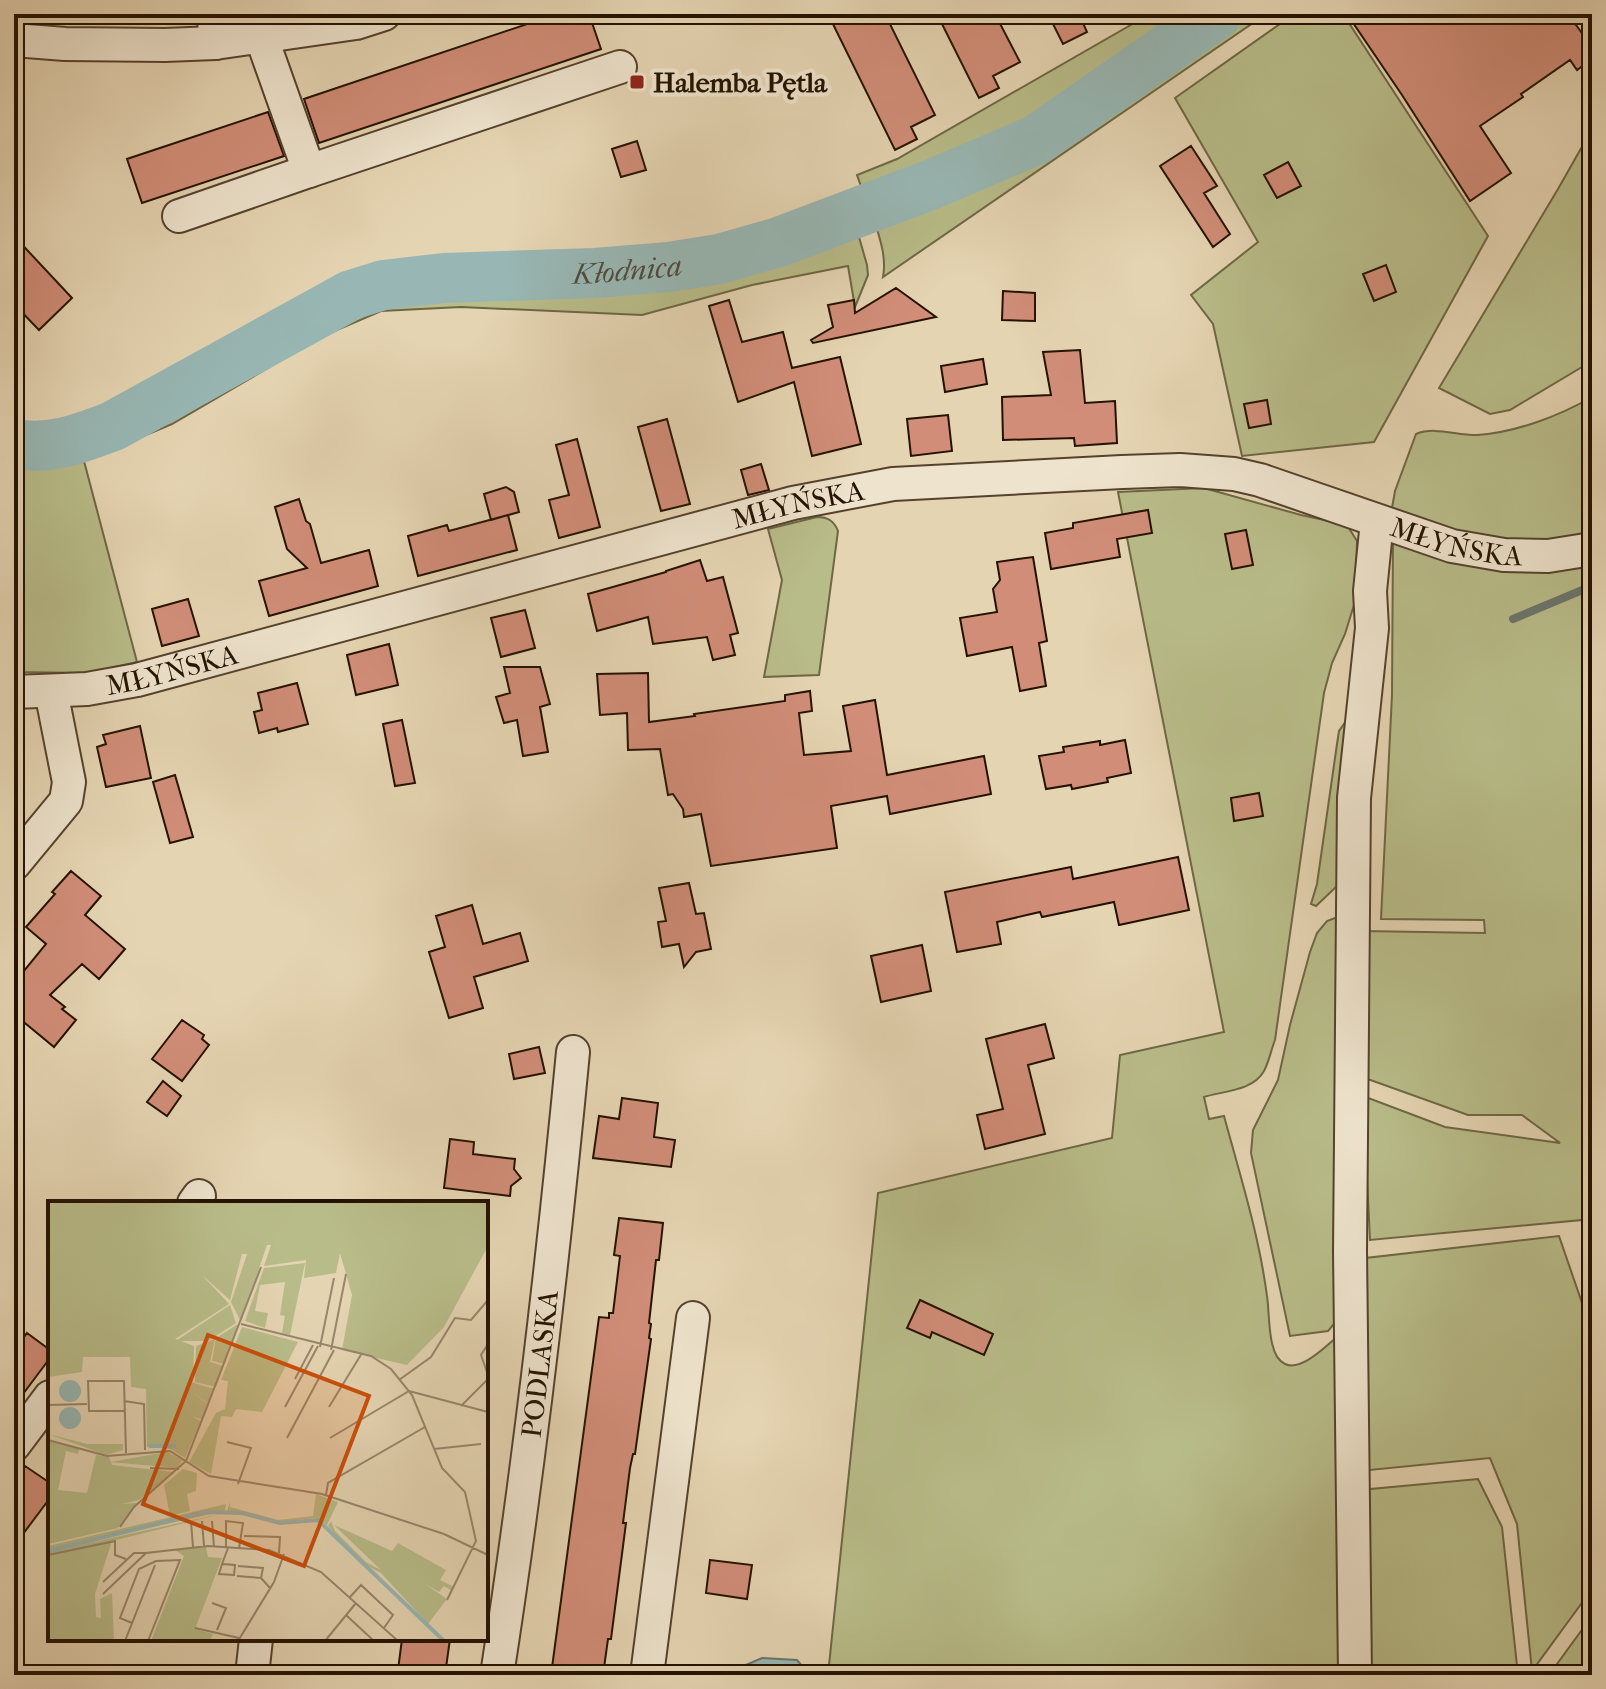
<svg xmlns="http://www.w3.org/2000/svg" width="1606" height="1689" font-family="'IM FELL French Canon',serif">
  <rect width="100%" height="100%" fill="#e5d4b2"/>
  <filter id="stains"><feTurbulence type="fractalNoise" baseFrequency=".0025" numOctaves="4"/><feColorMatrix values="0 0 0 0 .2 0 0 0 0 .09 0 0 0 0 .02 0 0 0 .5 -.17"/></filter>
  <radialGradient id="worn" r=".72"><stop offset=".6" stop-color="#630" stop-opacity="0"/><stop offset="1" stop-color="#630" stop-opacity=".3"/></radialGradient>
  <path fill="#b8bc89" stroke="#6e6744" stroke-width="2" d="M1150 14H1188L1036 121 1004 139 967 156 865 197 857 175 897 159Z
    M1228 14H1266L883 277C887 257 879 236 873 216L1035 149Z
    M1294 14H1343L1488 236 1374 442 1242 456 1213 324 1191 295 1258 242 1175 98Z
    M1592 129V361L1510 410 1490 414 1439 388 1558 189Z
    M855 223 867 265 868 275 855 307 848 266 752 285 642 315 461 307 381 311 323 336 172 424 84 461 137 662 89 673 14 672V455L62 453 83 447 158 412 296 338 343 310 404 291 440 288 658 276 768 253Z
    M1592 397V533L1566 540H1492L1400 517 1392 508 1395 491 1416 434C1435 426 1458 436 1478 435 1517 432 1559 416 1592 397Z
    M1204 488 1301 515 1347 525 1357 541 1356 581 1358 592 1345 634 1332 663 1324 693 1275 1040C1271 1050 1269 1062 1264 1071 1253 1091 1223 1091 1204 1097L1209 1119 1224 1116C1240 1175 1259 1235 1267 1296 1270 1315 1267 1356 1285 1364 1301 1372 1326 1346 1337 1337L1340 1675H828L878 1193 1112 1138 1120 1055 1224 1032 1118 492Z
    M817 517C828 517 834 521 838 531L819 675 764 677 782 580 768 529Z
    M1393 538C1441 556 1491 574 1543 571 1559 570 1576 566 1592 563V1219L1370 1240 1363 1096 1445 1127 1560 1143 1522 1115H1468L1362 1077 1363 931 1485 933 1484 920 1381 919 1392 695Z
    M1349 717 1338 885 1316 906 1311 904 1317 884 1337 744 1339 731Z
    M1335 918H1340L1339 1318 1328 1331 1290 1336 1251 1153 1253 1130 1278 1080 1290 1025 1310 952 1317 933 1327 921Z
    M1559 1236 1592 1332V1589L1532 1671 1517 1524 1490 1458 1360 1471 1357 1259Z
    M1478 1479 1502 1527 1518 1675H1362L1360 1490Z
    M1592 1616V1675H1549Z"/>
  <path fill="#98b7b4" stroke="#6a756c" stroke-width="2" d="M762 1658 797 1660 810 1675H736L741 1667Z"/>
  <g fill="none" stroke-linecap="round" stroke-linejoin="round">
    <path stroke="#6a756c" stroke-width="8" d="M1513 619 1592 586"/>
    <path stroke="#98b7b4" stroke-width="50" id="s1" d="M14 444C52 450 78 439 113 426L351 295 383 285 444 278 595 273 669 267 719 259 779 242 930 185 1036 140 1217 14"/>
  </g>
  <path fill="#d18d78" stroke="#241200" stroke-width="2" d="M557 14H589L601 49 319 143 304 99Z
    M828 14H885L935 115 911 127 917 139 895 150Z
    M937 14H995L1020 62 993 76 999 88 979 98Z
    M1048 14H1079L1087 32 1063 44Z
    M1347 14H1568L1592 47V59L1577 70 1570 60 1521 94 1523 97 1480 126 1511 173 1470 201 1402 95Z
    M268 112 284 156 142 203 127 159Z
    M637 141 646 170 621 177 612 149Z
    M1191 146 1217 186 1204 193 1230 234 1213 247 1160 166Z
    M1288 162 1301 186 1277 198 1264 175Z
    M14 236 72 298 39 330 14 304Z
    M1386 265 1396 292 1374 301 1363 274Z
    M896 288 936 317 813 343 811 340 833 327 828 305 854 300 855 313Z
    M1003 291 1035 293V321L1002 320Z
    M729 300 742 342 783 332 792 368 840 357 861 444 812 456 794 382 738 402 709 306Z
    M1080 350 1085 403 1115 401 1117 443 1075 446 1074 438 1003 440 1002 397 1051 395 1043 352Z
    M983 359 987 384 945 392 941 366Z
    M1267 400 1271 424 1249 428 1244 404Z
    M948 415 952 451 911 456 907 419Z
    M667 419 690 504 661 511 638 427Z
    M577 439 600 527 559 538 549 500 569 495 556 445Z
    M761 464 769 490 748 495 741 470Z
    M506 487 514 492 519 512 491 520 484 494Z
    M299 499 306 521 310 524 321 563 369 550 378 586 269 616 259 581 307 568 287 549 275 507Z
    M1148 510 1152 533 1117 539 1120 557 1051 569 1045 533 1073 528V523Z
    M508 515 517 550 418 576 408 536 447 525 449 531Z
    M1246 530 1253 565 1232 569 1225 534Z
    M1033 557 1047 641 1039 643 1046 686 1020 691 1012 647 967 656 960 618 997 612 993 589 1000 580 997 562Z
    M700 560 707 581 723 577 738 633 730 635 735 655 713 660 707 637 653 644 648 617 597 631 588 594 666 572V571Z
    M188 599 199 636 162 646 152 609Z
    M525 610 535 648 501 657 491 618Z
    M389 644 398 685 356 695 347 655Z
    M504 667H540L550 704 540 707 548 752 523 756 517 720 504 723 496 697 510 693Z
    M648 673 649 722 695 716 694 714 785 701V695L810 691 812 711 799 713 804 755 851 751 843 706 875 700 887 775 984 756 991 794 890 814 887 796 831 806 837 848 711 866 701 814 684 817 683 809 673 794 668 795 660 749 628 750 627 713 600 715 597 674Z
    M297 683 308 724 278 732 277 728 259 733 254 712 262 710 258 693Z
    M402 720 415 783 395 786 383 724Z
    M140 726 151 778 106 787 97 747 106 744 103 735Z
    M1125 740 1131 773 1107 778 1108 782 1072 789 1071 785 1046 789 1039 756 1064 752 1063 747 1100 741V745Z
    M175 775 193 837 170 843 153 782Z
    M1259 793 1263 816 1234 821 1231 798Z
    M1178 857 1189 910 1119 925 1114 902 1042 917 1040 912 997 922 1001 944 957 952 945 892 1071 867 1073 879Z
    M71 871 101 896 85 915 125 949 99 979 82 964 50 995 65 1007 62 1009 76 1020 54 1047 14 1014V983L46 944 26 927 55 894 52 892Z
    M689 883 696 914 704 913 711 949 696 952 684 967 679 944 662 947 658 922 666 921 659 888Z
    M472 905 483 944 520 933 528 961 474 977 483 1008 449 1018 429 952 445 947 436 916Z
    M922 945 931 991 881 1002 871 956Z
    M182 1020 204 1035 202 1039 209 1045 182 1081 152 1059Z
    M1045 1024 1054 1058 1028 1065 1045 1134 985 1149 977 1115 1003 1109 986 1039Z
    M539 1047 545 1073 514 1079 509 1054Z
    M163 1081 181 1096 167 1116 147 1102Z
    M622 1098 658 1103 654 1137 675 1140 671 1167 593 1158 599 1116 619 1119Z
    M450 1139 474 1142 473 1154 515 1159 514 1169 521 1178 511 1186 510 1196 444 1188Z
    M619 1218 663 1223 659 1260H656L649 1323 651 1324 649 1338 651 1339 635 1454H633L630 1468 623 1523H626L611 1639H608L603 1675H551L599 1317 609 1318V1313H613L620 1256 614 1255Z
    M920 1300 993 1334 984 1355 932 1332 930 1338 907 1328Z
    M27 1333 50 1350V1358L14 1406V1350Z
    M25 1466 50 1483V1498L14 1546V1481Z
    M710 1560 752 1565 747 1599 706 1593Z
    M402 1639H450L445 1675 398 1670Z"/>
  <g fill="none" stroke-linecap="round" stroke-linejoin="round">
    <defs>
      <g id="street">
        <path d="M214 14 215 43"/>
        <path d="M261 36 309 171 620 67"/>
        <path d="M14 40 65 44 165 45 215 43 356 23 384 14"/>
        <path d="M179 216 309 171"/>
        <path id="s2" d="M14 692 87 689 137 680 793 503 893 484 1122 472 1180 470 1234 474 1260 480 1452 546 1504 555 1548 556 1592 549"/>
        <path d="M14 864 66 801 69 782 51 691"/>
        <path d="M194 1203 199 1196"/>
        <path d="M14 1445 50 1397"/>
        <path d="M252 1675 256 1639"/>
        <path id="s3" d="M497 1675C529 1468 553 1261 573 1052"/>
        <path d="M647 1675 693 1318"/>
        <path d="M1355 1675 1350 1251 1354 798 1372 628 1370 591 1377 521"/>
      </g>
    </defs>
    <use href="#street" stroke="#54422c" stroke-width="36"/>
    <use href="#street" stroke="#eee3cd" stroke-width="32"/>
  </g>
  <rect fill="#8f2418" stroke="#eee3cd" stroke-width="3" x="629" y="74" width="16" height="16" rx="4"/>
  <g text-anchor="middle" stroke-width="8" stroke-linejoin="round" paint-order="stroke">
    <g font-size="28" font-weight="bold" fill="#241200" stroke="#eee3cd" text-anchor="start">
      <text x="653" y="92">Halemba Pętla</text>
    </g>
    <g font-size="28" fill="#241200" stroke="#eee3cd">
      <text dy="10" stroke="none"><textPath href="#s2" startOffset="808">MŁYŃSKA</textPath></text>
      <text dy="10" stroke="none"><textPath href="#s2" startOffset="1480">MŁYŃSKA</textPath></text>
      <text dy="10" stroke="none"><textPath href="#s2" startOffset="160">MŁYŃSKA</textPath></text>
      <text dy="10" stroke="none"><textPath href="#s3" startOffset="314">PODLASKA</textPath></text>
    </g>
    <g font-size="30" font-style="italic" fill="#4d4c3f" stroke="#eee3cd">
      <text dy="10" stroke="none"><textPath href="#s1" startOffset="652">Kłodnica</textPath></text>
    </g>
  </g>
  <g transform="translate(48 1201)">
    <rect width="440" height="440" fill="#e5d4b2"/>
    <path d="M0 0H440V45L396 126 359 164 294 149 304 94 292 52 288 72 256 77 258 59 216 65 223 44H219L193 121 183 101 199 53H194L182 99 154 74 181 103 127 138 146 145 145 180H140L166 188 161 203 144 191 161 204 155 219 143 215 153 220 137 257 123 248 99 246 98 188 83 186 82 156H35L34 171 0 176ZM257 62 242 134 234 132 237 115 232 114 237 81 212 84 207 110 220 112 217 127 197 120 216 67ZM182 104 188 122 160 140H128ZM190 123 177 163 164 160 168 137ZM194 126 250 141 214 211 188 208 184 216 173 215 163 273 141 261 168 212 177 208 180 180 173 179ZM167 138 162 161 176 165 168 186 147 181 148 145ZM0 233 39 243H75V249L58 254ZM0 240 31 248 30 253 18 250 10 289 39 292 48 254 61 256 64 264 126 271 91 299 73 303 89 302 70 327 0 343ZM119 251 135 259 129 267 62 261ZM135 268 149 272 148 290 139 293 142 310 122 315 116 284ZM268 293 290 301 279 324 267 317 230 321 179 310 182 301V306L230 319 265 315ZM178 303 177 310 0 349V345ZM177 312 64 340 47 393 48 416 53 417 52 398 64 392 66 440H0V351ZM283 320 287 330 318 361 333 369 286 324 344 350 350 342 398 369 392 379 406 386 404 390 396 385 391 391 377 383 399 398 380 423 333 372 311 361 280 325ZM158 346 160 356 174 357 147 428 165 433 162 440H103L136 355 127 349Z" fill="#b8bc89"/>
    <path d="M11 190a11 11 0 1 1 22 0a11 11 0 1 1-22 0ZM11 217a11 11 0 1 1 22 0a11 11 0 1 1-22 0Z" fill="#98b7b4"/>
    <path fill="none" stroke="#98b7b4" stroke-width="4" d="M101 245H128M0 350 157 311 194 312 232 322 270 319 396 440"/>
    <path fill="none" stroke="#98866b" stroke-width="2" d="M193 123 323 155 343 168 364 194 394 267 417 291 428 340 399 399M440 143 433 154 440 174M272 146 286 77M283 149 298 73M247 178 265 144M351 179 383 156 407 117 423 119 440 99M361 190 440 211M76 200 96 203 97 249M0 204 39 203M413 205 440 178M237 206 270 145M281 206 314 152M76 210H41L40 180H76L78 252M239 237 286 149M282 237 361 190M0 239 59 255 122 250 161 275 274 293 396 333 440 354M179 241 203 247 190 283M386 248 433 243M102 267 131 268M278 294 280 282 377 226M154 320 156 345M164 320 166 346M143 321 145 346M72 326 86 306 138 260 213 66M196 335 232 336 231 352M178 346V320L195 322 191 347M0 354 67 340V354L78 358M174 363 187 364 186 374 171 373 174 363 180 347M190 365 215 367 213 377M189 375 213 377 222 387M55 381 86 352H98M55 393 98 352 160 345 221 349 273 371 350 440M302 396 313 384 345 414 336 427M164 402 178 407 169 429M298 414 326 440M84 422 72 417 91 368 108 360 132 359 100 440M147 427 191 437M77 440 107 364M190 440 226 381 236 353M277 440 308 402"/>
    <path fill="#cb4e0a" fill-opacity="0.15" stroke="#cb4e0a" stroke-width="4" d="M160 134 321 195 256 365 95 303Z"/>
    <rect width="440" height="440" fill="none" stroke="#241200" stroke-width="4"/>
  </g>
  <rect width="1606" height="1689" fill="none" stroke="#e5d4b2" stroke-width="48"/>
  <rect x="16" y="16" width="1574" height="1657" fill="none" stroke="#241200" stroke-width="4"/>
  <rect x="24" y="24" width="1558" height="1641" fill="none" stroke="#241200" stroke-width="2"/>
  <rect width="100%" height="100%" filter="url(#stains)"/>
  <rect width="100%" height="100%" fill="url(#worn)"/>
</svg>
